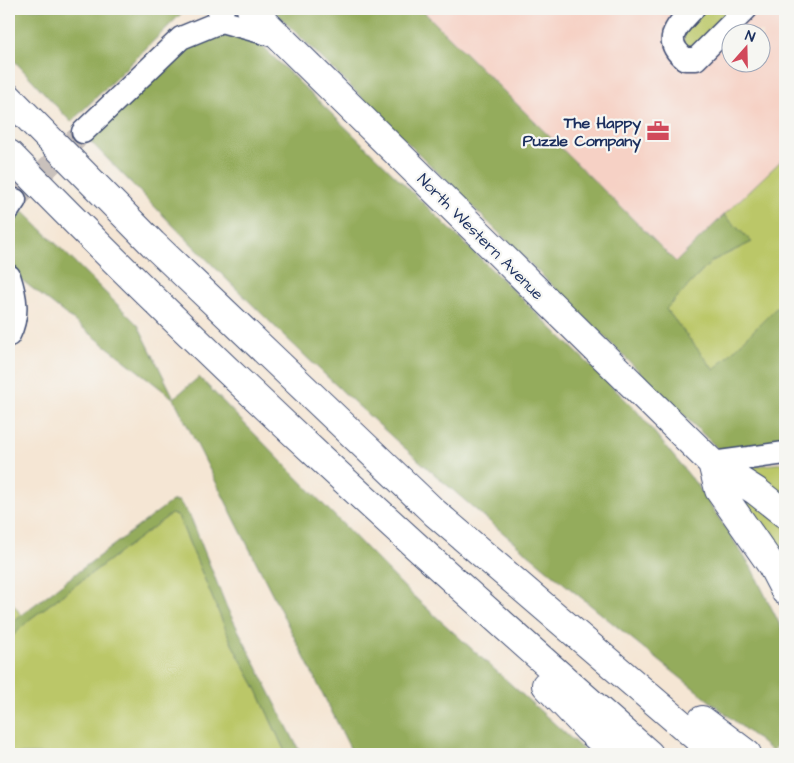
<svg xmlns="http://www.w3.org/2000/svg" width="794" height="763" font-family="'Architects Daughter',sans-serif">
  <rect width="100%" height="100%" fill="#f6f6f2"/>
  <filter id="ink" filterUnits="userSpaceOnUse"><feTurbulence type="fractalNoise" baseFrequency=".02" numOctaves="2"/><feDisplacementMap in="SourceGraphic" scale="10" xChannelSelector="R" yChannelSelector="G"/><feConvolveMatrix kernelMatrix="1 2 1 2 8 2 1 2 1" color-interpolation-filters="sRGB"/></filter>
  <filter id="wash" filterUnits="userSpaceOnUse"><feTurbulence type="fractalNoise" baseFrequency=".0096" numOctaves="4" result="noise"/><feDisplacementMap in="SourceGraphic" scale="20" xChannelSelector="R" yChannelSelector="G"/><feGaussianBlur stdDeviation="1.12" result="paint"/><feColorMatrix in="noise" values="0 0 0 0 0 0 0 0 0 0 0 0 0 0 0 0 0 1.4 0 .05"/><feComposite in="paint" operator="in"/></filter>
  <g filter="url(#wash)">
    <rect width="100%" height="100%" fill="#f5e6d4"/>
    <path fill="#f6d1c5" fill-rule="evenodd" d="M421 9H785V157L676 262ZM732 32H762V62H732Z"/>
    <path fill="#bbc768" stroke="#6b7b63" d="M704 9H739L690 49 684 44 683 29Z
      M785 157V299L714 370 666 309 712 261 752 242 724 215Z
      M785 463V504L750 475 754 466Z
      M731 483 785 526V566Z
      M171 514 178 516 232 644 256 688 286 754H9V640L30 619Z
      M9 598 21 615 9 624Z"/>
    <path fill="#94ac5c" stroke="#586e5d" d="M9 9H186L71 122 9 55Z
      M272 9H421L676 262 724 215 752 242 712 261 666 309 714 370 785 299V442L719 450Z
      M224 31 262 46 636 410 698 486 751 567 785 635V736L772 751C661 662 548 573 440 479 317 373 203 256 89 140L174 54Z
      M23 211 138 325 174 398 199 377 410 593 588 754H353L174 399 19 278C9 250 1 235 23 211Z
      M172 501H179L191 518 227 608 301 754H286L256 688 232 644 178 516 171 514 30 619 9 640V624Z"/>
  </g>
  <g filter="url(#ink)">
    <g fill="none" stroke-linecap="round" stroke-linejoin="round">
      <path stroke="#c9c1bc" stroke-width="22" stroke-dasharray="22 11" stroke-linecap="butt" d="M15 200 83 132"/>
      <defs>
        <path id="minor" d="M693 9C677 26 661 40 685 59H696L746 9
          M217 20 279 37
          M83 132 181 38 215 24 223 9
          M9 209 15 200
          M9 276C16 297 19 315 9 335
          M712 463 785 453"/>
        <path id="highway" d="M251 9 712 463 756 491 785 514
          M9 98 153 244 435 513 716 754
          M9 154C213 364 429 561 649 754
          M712 463 719 490 772 566 785 591
          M546 685 587 728 616 754
          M702 720 747 754"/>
      </defs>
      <use href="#minor" stroke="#3c4a70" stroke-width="25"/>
      <use href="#highway" stroke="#3c4a70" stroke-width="30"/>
      <use href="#minor" stroke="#fff" stroke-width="22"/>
      <use href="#highway" stroke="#fff" stroke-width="28"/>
    </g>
  </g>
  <defs>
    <symbol id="office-bare" viewBox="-9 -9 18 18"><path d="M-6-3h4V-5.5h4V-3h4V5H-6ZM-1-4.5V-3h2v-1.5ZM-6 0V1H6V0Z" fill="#d1495b" stroke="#f6f6f2" stroke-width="2.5" paint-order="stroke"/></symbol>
  </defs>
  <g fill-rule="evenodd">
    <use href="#office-bare" x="642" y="115" width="32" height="32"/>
  </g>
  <g text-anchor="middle" stroke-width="4.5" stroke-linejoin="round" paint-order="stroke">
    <g font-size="16" font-weight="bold" fill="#1b2f5e" stroke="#f6f6f2" text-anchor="end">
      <text x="641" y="128">The Happy<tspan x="641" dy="18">Puzzle Company</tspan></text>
    </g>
    <g font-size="16" fill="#1b2f5e" stroke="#f6f6f2">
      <text transform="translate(481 236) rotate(45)" y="6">North Western Avenue</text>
    </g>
  </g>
  <rect width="794" height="763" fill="none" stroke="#f6f6f2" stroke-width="30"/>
  <g transform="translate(746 48) rotate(20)"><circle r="24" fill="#f6f6f2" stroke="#9ea6b7"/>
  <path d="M0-4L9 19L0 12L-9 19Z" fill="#d1495b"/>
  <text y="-8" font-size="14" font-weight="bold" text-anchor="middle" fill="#1b2f5e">N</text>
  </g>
</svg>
